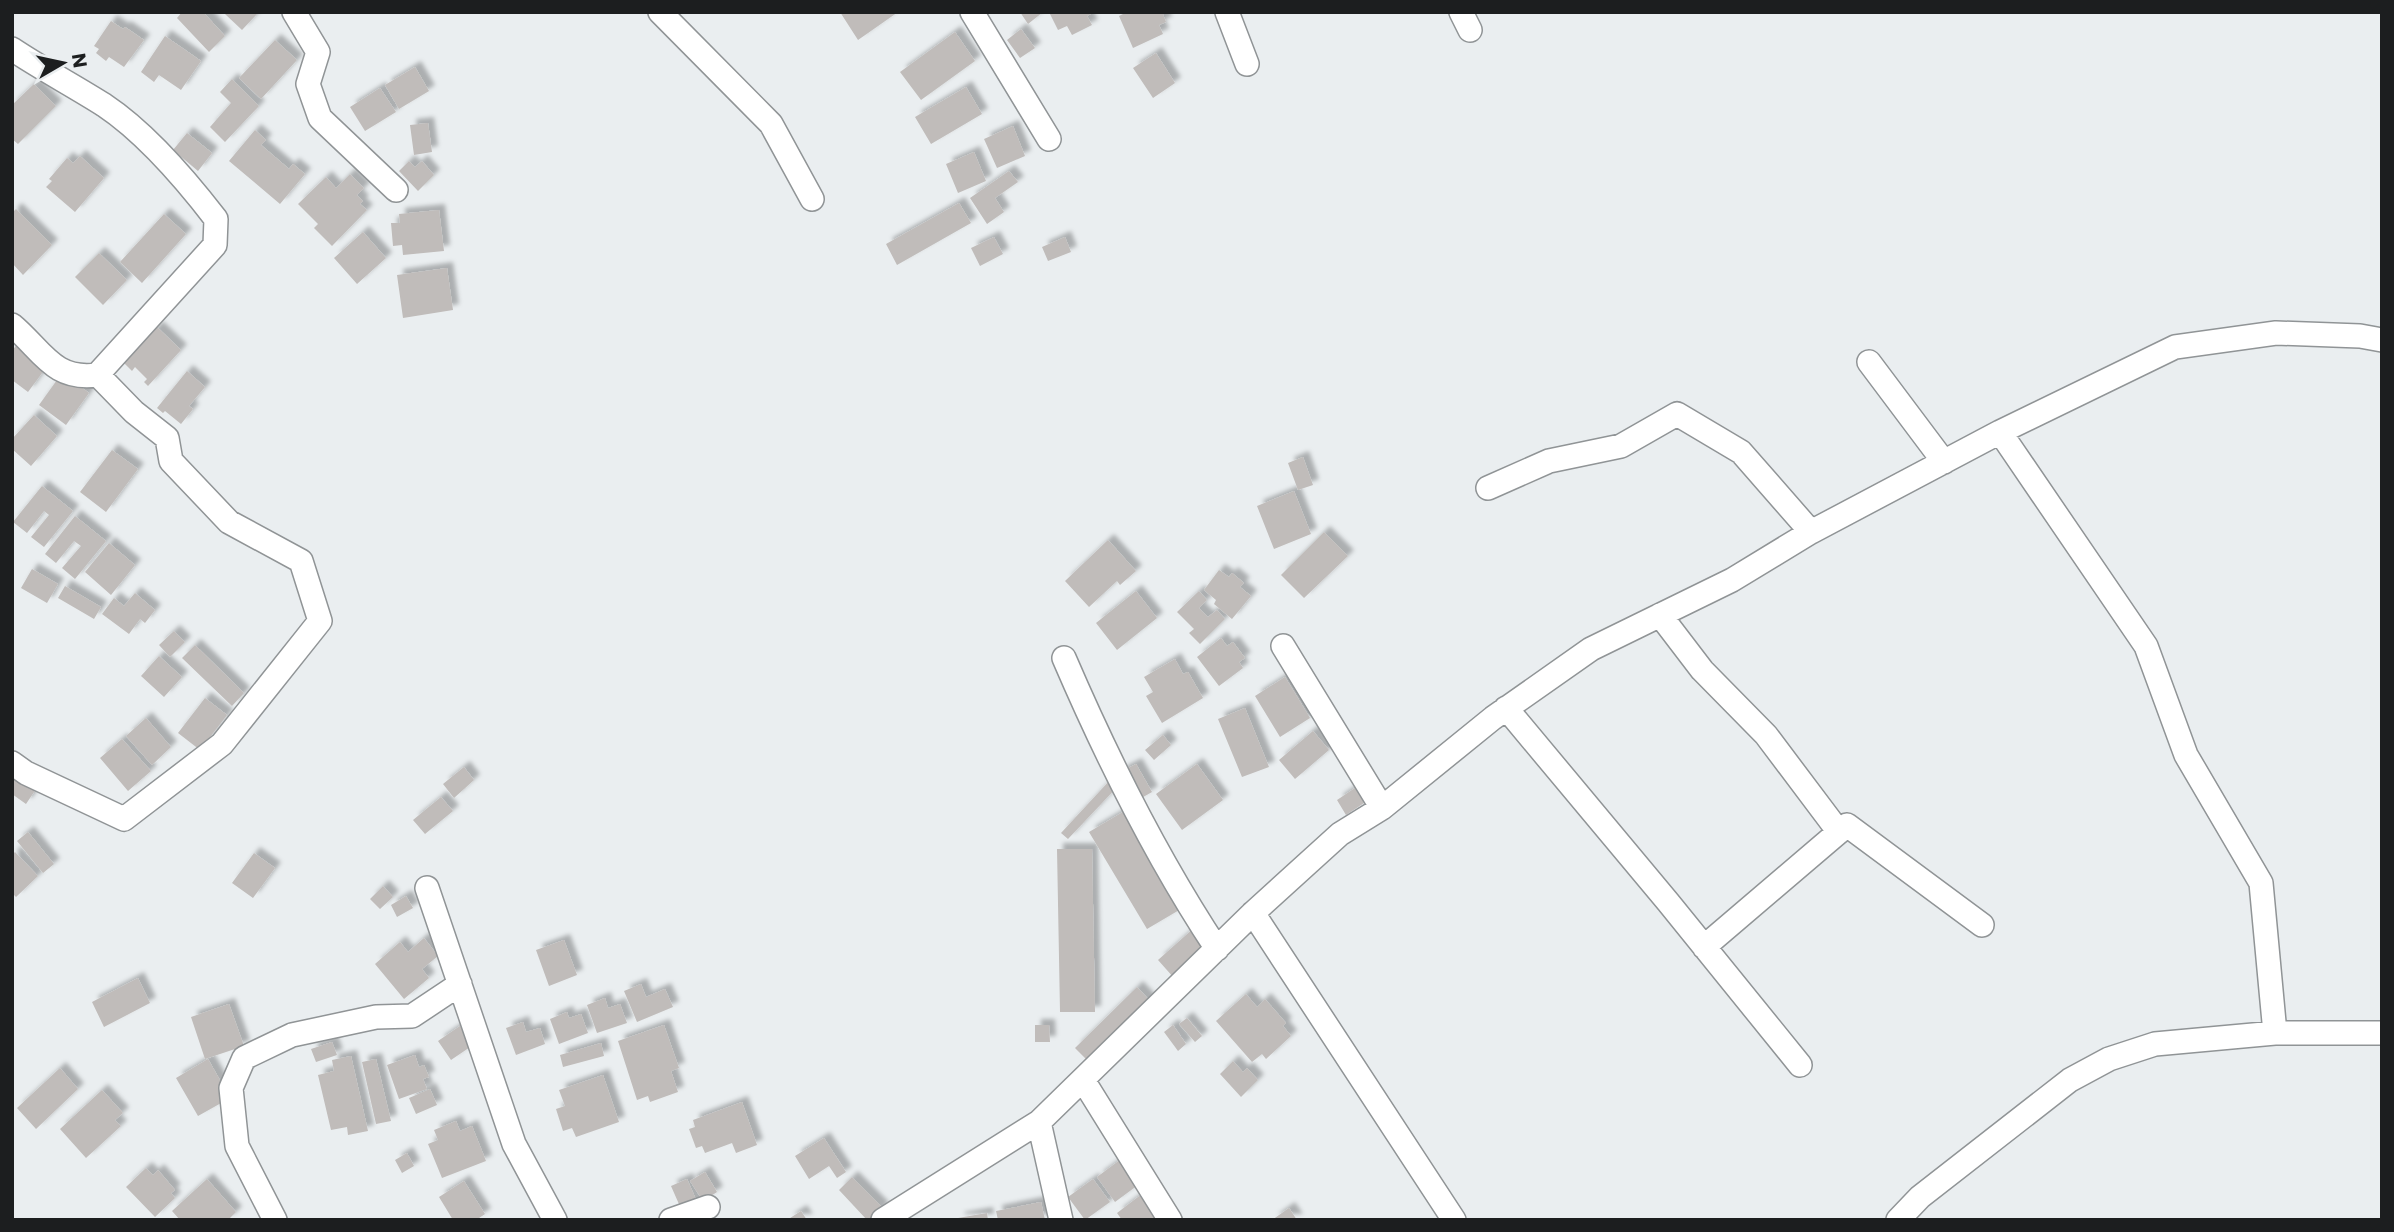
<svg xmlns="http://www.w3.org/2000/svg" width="2394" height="1232" font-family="Poppins,sans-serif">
  <defs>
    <filter id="shadow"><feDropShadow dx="6" dy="-6" stdDeviation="2" flood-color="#0004"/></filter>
  </defs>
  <rect width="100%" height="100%" fill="#eaeef0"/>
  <path fill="#c0bcba" filter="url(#shadow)" d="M182 12H203L225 36 209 52 177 18Z
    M227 12H255L257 14 242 30 225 14Z
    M840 12H898L858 40Z
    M1020 12H1043L1028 24Z
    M1053 12H1094L1087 16 1092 25 1072 35 1067 26 1058 30 1050 14Z
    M1127 12H1162L1166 22 1159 25 1163 34 1133 48 1119 16Z
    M111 21 123 29 125 27 144 40 124 67 109 57 106 61 96 53 99 49 94 46Z
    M1021 29 1035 48 1020 58 1007 40Z
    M955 32 975 61 921 100 900 72Z
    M165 36 201 61 181 90 159 75 154 82 141 72Z
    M275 40 297 60 261 99 239 78Z
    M1156 53 1175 83 1153 98 1133 68Z
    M415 67 429 91 399 109 385 85Z
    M232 79 259 106 225 142 210 127 231 103 220 92Z
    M34 84 56 106 18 144 12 139V105Z
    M966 87 982 114 931 144 915 117Z
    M380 88 396 112 365 131 350 107Z
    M428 123 432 152 414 155 410 125Z
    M1013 126 1025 156 997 168 984 139Z
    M255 130 266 140 261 145 289 169 293 164 305 174 280 204 229 161Z
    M187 133 212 153 198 171 173 150Z
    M974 152 986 181 958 193 946 164Z
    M80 156 104 178 75 212 46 187 52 181 49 179 67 158 73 163Z
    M409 161 415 167 422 161 434 175 418 191 399 171Z
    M1009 171 1018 182 995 198 1004 212 987 224 970 198Z
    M350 174 364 188 357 195 363 201 360 204 367 210 332 246 314 228 318 224 298 204 326 177 336 188Z
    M959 203 971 223 897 265 886 244Z
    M16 209 52 245 23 275 12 263V213Z
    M439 210 444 251 403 255 402 245 393 246 391 223H400L399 214Z
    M164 214 186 234 142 283 120 262Z
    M363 232 386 258 357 284 334 258Z
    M994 237 1003 254 980 266 971 248Z
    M1065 237 1071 252 1048 261 1042 247Z
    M99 253 127 280 103 305 75 277Z
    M447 268 453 310 403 318 397 275Z
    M157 327 181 350 148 386 144 382 147 379 135 367 132 371 124 363Z
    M18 343 48 365 28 392 12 380V351Z
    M187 371 205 387 189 406 193 409 181 424 165 411 163 413 157 408Z
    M62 373 89 393 66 425 39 405Z
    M34 415 57 436 31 466 12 449V439Z
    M112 450 138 469 106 512 80 492Z
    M1303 457 1313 485 1298 490 1288 463Z
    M42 486 73 511 44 547 31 537 49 515 44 511 27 533 13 522Z
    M1294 491 1311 534 1274 549 1257 506Z
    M75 516 106 541 75 579 62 568 81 546 74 541 56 563 45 554Z
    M1324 532 1348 556 1304 598 1281 575Z
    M1108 540 1136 571 1120 585 1117 581 1089 607 1065 581Z
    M109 543 135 565 111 595 85 572Z
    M32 569 58 584 47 603 21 588Z
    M1219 570 1229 577 1232 573 1244 583 1240 587 1251 596 1232 619 1214 604 1216 600 1204 590Z
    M65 586 101 607 94 619 58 598Z
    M1136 591 1157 618 1117 650 1096 623Z
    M1199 591 1207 600 1199 608 1208 617 1217 610 1225 619 1200 644 1189 633 1194 629 1177 612Z
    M135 593 155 610 145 623 140 619 129 634 102 614 114 598 124 606Z
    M174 631 185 642 170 657 159 645Z
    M1221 638 1227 646 1233 642 1245 658 1239 662 1243 668 1219 686 1197 657Z
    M195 645 244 693 232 706 182 658Z
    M159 656 182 677 164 697 141 676Z
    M1175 659 1183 674 1188 672 1203 698 1162 723 1146 696 1153 692 1144 677Z
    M1285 677 1310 718 1280 737 1255 696Z
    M205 698 227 715 200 750 178 733Z
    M1245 708 1269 767 1242 777 1218 719Z
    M146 718 171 747 152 765 126 736Z
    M1313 731 1329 750 1295 779 1279 760Z
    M1163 735 1171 745 1154 760 1145 750Z
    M122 739 151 771 128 791 100 758Z
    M1136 764 1152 792 1136 801 1120 772Z
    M1197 764 1223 800 1182 830 1156 794Z
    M464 767 474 780 454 798 443 784Z
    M17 775 36 789 26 804 12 794V781Z
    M1112 778 1119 785 1068 839 1061 833Z
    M1355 788 1364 803 1346 815 1337 800Z
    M441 797 453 811 425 834 413 820Z
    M1128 809 1186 906 1147 929 1089 832Z
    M28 832 54 864 43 873 17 841Z
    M1057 849H1092L1095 1012H1060Z
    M15 852 38 876 16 897 12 893V855Z
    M254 853 275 868 253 898 232 883Z
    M383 886 393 897 380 909 370 899Z
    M406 896 413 908 397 917 391 905Z
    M1194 928 1210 947 1174 978 1158 960Z
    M424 938 438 956 422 969 429 978 404 999 375 964 400 942 408 952Z
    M564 940 577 975 549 986 536 950Z
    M138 978 150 1003 104 1027 92 1002Z
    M641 984 646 997 665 989 673 1007 637 1022 624 991Z
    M1137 987 1151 1002 1090 1063 1075 1048Z
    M1246 994 1257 1007 1265 999 1286 1023 1283 1026 1291 1036 1266 1059 1262 1054 1252 1062 1216 1021Z
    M605 998 608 1008 620 1004 627 1023 597 1033 587 1005Z
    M229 1004 244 1046 205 1059 191 1017Z
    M567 1012 569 1018 581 1014 588 1033 559 1044 550 1019Z
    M1187 1018 1202 1036 1195 1042 1179 1024Z
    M523 1022 526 1032 540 1028 545 1044 516 1055 506 1028Z
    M664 1025 679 1068 671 1071 678 1092 650 1102 648 1096 637 1100 618 1041Z
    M1035 1025H1049L1050 1042H1035Z
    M1173 1025 1186 1044 1178 1051 1164 1032Z
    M460 1026 473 1045 451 1060 438 1041Z
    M332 1042 337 1055 316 1062 311 1049Z
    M601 1043 604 1056 563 1067 560 1055Z
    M415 1055 419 1067 424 1065 429 1077 423 1079 427 1089 399 1099 387 1065Z
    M351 1056 368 1131 348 1135 347 1127 331 1130 318 1075 334 1071 332 1060Z
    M208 1059 230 1098 198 1116 176 1078Z
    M376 1059 391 1121 376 1124 362 1062Z
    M1233 1061 1243 1072 1247 1068 1258 1080 1241 1097 1220 1074Z
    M60 1068 78 1089 36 1129 17 1108Z
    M603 1075 619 1122 576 1137 572 1128 563 1131 556 1109 565 1106 559 1090Z
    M430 1089 437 1105 416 1114 409 1098Z
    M102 1090 123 1113 115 1120 121 1126 86 1158 60 1129Z
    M742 1102 757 1145 736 1153 732 1143 705 1153 702 1146 696 1148 689 1129 695 1127 693 1120Z
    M456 1121 460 1131 472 1126 486 1161 442 1178 428 1144 438 1140 434 1130Z
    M824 1138 846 1172 837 1178 829 1166 809 1179 795 1156Z
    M407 1153 414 1166 402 1173 395 1160Z
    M1124 1157 1142 1182 1115 1202 1097 1177Z
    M146 1168 153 1175 158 1170 175 1190 171 1193 175 1198 155 1217 126 1187Z
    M705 1172 717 1192 703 1201 690 1181Z
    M852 1177 883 1208 871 1220H867L839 1190Z
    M207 1179 236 1212 228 1220H180L172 1211Z
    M687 1179 698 1204 682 1211 671 1186Z
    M1093 1179 1110 1202 1085 1220 1068 1197Z
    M464 1181 485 1214 476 1220H453L439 1197Z
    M1142 1194 1157 1220H1122L1117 1213Z
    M1041 1202 1045 1220H998L996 1211Z
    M1289 1208 1297 1220H1272Z
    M801 1211 807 1220H787Z
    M987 1213 988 1220H959L958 1218Z"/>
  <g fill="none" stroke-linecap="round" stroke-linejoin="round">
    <defs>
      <path id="minor" d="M294 12 318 52 308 84 320 118 396 190
        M660 12 771 124 812 199
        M972 12 1049 139
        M1227 12 1247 64
        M1461 12 1470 30
        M12 49C42 69 74 86 104 105 146 133 186 180 216 219L215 245 97 375C53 381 42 350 12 325
        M1869 362 1944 462
        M2000 432 2146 646 2186 755 2261 883 2275 1033
        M1488 488 1549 461 1621 446 1677 414 1741 452 1811 532
        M1660 615 1702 670 1766 735 1839 832
        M1283 646 1382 808
        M1064 658C1107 758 1156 857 1217 949
        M1506 708 1668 902 1800 1065
        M12 763 26 773 124 819 222 744 320 621 301 561 229 522 171 461 167 438 134 412 97 374
        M427 888 514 1144 555 1220
        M1253 913 1454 1220
        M1704 947 1847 825 1982 925
        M1083 1080 1170 1220
        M1039 1122 1061 1220
        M275 1220 237 1146 231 1088 244 1058 292 1035 376 1017 412 1016 460 984
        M671 1220 708 1207
        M883 1220 1039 1122 1253 913 1340 834 1382 808 1493 718 1591 649 1732 580 1811 532 2000 432 2175 347 2276 333 2360 336 2382 340
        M1898 1220 1920 1197 2070 1080 2109 1059 2155 1044 2275 1033H2382"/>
    </defs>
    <use href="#minor" stroke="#909496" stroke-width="26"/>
    <use href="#minor" stroke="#fff" stroke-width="23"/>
  </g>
  <rect width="2394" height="1232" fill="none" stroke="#1c1e1f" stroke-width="28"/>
  <g transform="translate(63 63) rotate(81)" stroke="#eaeef0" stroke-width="5" paint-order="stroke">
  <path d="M0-5L12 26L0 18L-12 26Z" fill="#1c1e1f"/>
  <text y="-10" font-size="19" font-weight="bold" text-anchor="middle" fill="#1c1e1f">N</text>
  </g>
</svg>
